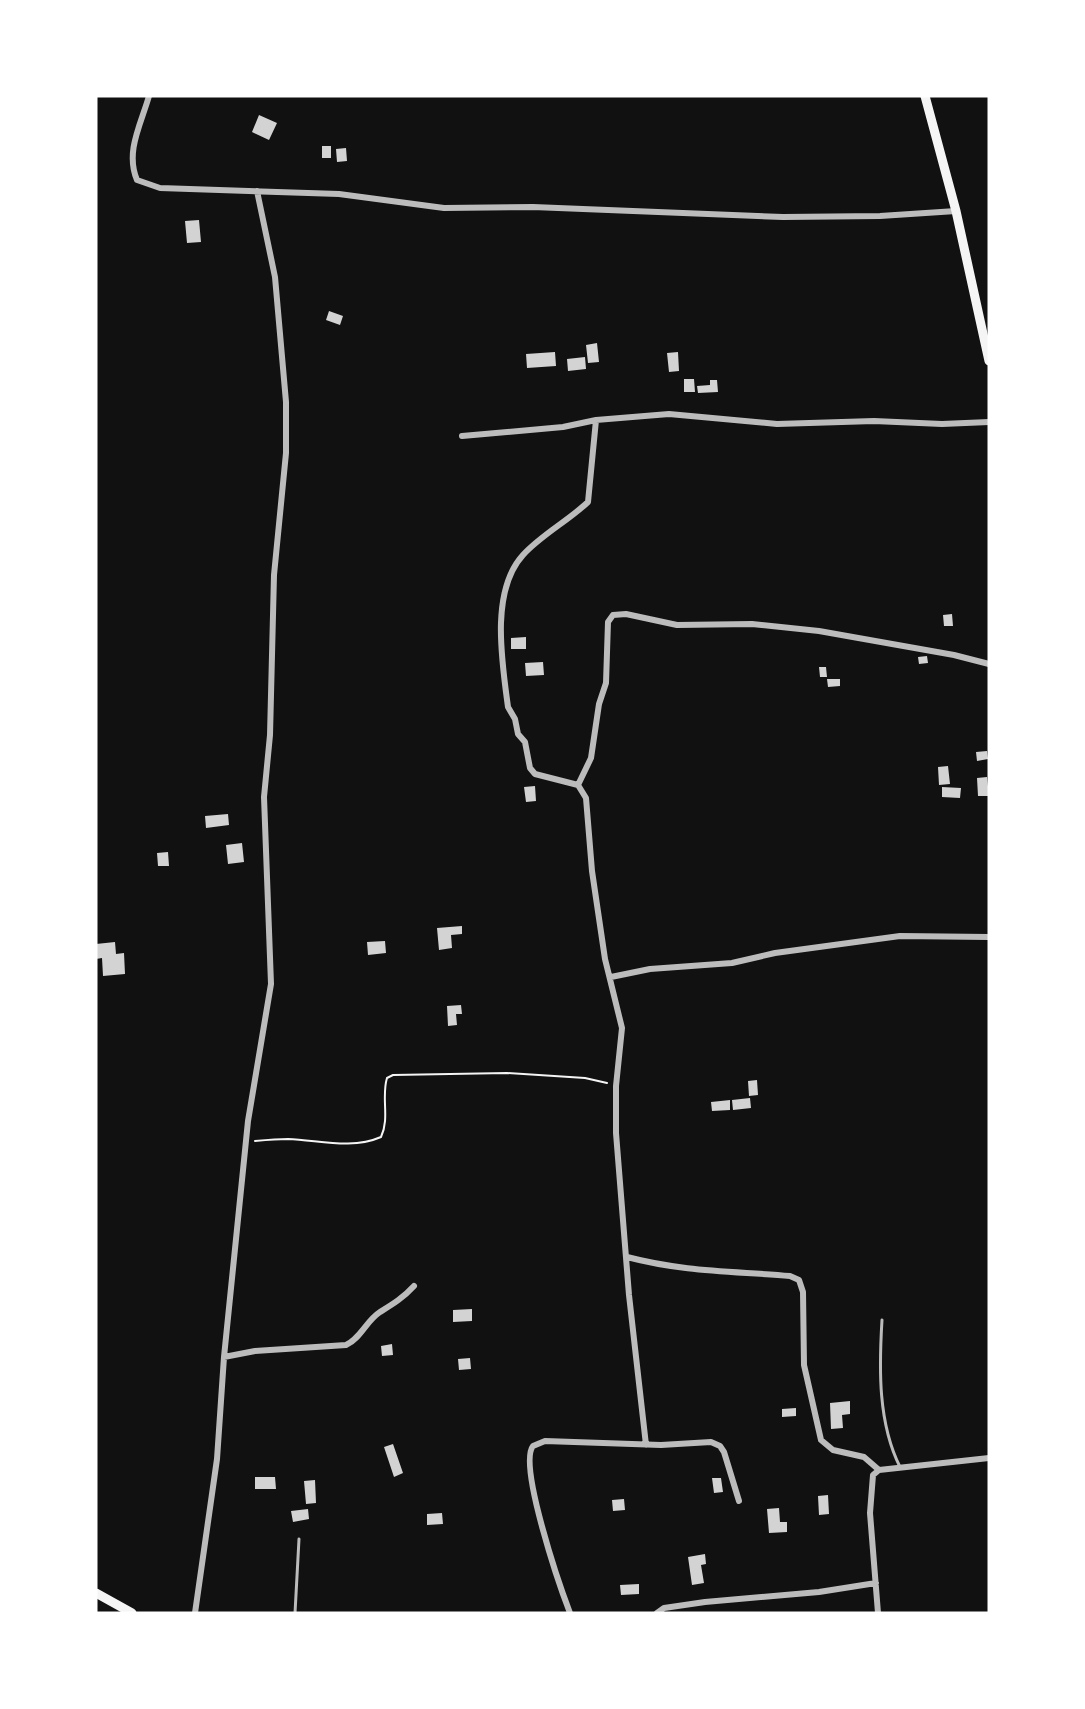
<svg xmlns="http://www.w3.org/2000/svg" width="1085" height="1709" font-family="Barlow,sans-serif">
  <rect width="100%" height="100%" fill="#111"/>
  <path fill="#d3d3d3" d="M259 115 277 123 269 140 252 132Z
    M322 146H331V158H322Z
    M346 148 347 161 337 162 336 149Z
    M199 220 201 242 187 243 185 221Z
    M329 311 343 316 340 325 326 320Z
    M597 343 599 362 588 363 586 345Z
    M555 352 556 366 527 368 526 354Z
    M678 352 679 371 669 372 667 353Z
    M585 357 586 369 568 371 567 359Z
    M684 379H694L695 392H684Z
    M710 380H717L718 392 698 393 697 386 710 385Z
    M952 614 953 626H944L943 615Z
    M526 637V649H511V638Z
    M927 656 928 663 919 664 918 657Z
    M543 662 544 675 526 676 525 663Z
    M819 667H826L827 677H820Z
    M827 679H840V686L828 687Z
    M987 751 988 759 977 761 976 752Z
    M948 766 950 784 939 785 938 767Z
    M987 777 989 796H978L977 778Z
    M535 786 536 801 526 802 524 787Z
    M942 787 961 788 960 798 942 797Z
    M228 814 229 825 206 828 205 816Z
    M242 843 244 862 228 864 226 845Z
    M168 852 169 866H158L157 853Z
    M462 926V934L451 935 452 948 439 950 437 928Z
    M385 941 386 953 368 955 367 942Z
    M115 942 116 954 124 953 125 974 103 976 102 958 96 959V944Z
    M461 1005 462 1014H456L457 1025 448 1026 447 1006Z
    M757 1080 758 1095 749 1096 748 1081Z
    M750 1098 751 1108 733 1110 732 1100Z
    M730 1100V1110L712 1111 711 1102Z
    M472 1309V1321L453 1322V1310Z
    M392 1344 393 1355 382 1356 381 1346Z
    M470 1358 471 1369 459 1370 458 1359Z
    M850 1401V1414L842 1415 843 1428 831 1429 830 1403Z
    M796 1408V1416L782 1417V1409Z
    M393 1444 403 1473 394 1477 384 1447Z
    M255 1477H275L276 1489H255Z
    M712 1478H721L723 1492 714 1493Z
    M315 1480 316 1503 306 1504 304 1481Z
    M828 1495 829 1514 819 1515 818 1496Z
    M624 1499 625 1510 613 1511 612 1500Z
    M779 1508 780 1522H787V1532L769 1533 767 1509Z
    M308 1509 309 1519 293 1522 291 1511Z
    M442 1513 443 1524 427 1525V1514Z
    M705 1554 706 1564 701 1565 704 1583 692 1585 688 1557Z
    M639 1584V1594L621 1595 620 1585Z"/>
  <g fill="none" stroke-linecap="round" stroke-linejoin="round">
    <path stroke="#f5f5f5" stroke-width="2" d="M255 1141C266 1140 277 1139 288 1139 319 1140 351 1150 381 1137 390 1118 381 1097 387 1078L393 1075 507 1073 585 1078 607 1083"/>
    <path stroke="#bcbcbc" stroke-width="3" d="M882 1320C879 1369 878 1423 900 1467
      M295 1613 299 1539"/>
    <path stroke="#bcbcbc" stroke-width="6" d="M149 96C141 124 125 152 137 180L160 188 339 194 444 208 533 207 783 217 880 216 956 211
      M596 420 588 502C568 521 541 535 523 555 490 591 502 662 508 707L515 719 518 734 525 742 530 768 535 774 578 785 586 798 592 871 605 959 622 1028 616 1086V1133L629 1295 646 1445
      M462 436 563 427 596 420 669 414 777 424 874 421 942 424 989 422
      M578 785 591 758 599 704 606 683 608 622 613 615 626 614 677 625 752 624 819 631 954 655 989 664
      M611 977 650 969 732 963 775 953 900 936 989 937
      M627 1257C684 1272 733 1271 790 1276L799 1280 803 1292 804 1365 821 1440 833 1450 864 1457 879 1470
      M224 1357 255 1351 346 1345C361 1338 366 1321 380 1312 393 1304 403 1298 414 1286
      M195 1613 217 1459 224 1357 248 1121 271 984 264 797 270 735 274 575 286 453V402L275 277 257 191
      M570 1613C560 1587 518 1465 533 1446L545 1441 661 1445 711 1442 720 1446 724 1452 739 1501
      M657 1613 664 1608 705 1602 819 1592 876 1583
      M878 1613 870 1513 873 1475 879 1470 989 1458"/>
    <path stroke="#f5f5f5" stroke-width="9" d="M925 96 956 211 989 361
      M96 1593 132 1613"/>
  </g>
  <rect width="1085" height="1709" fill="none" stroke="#ffffff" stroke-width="195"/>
</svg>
